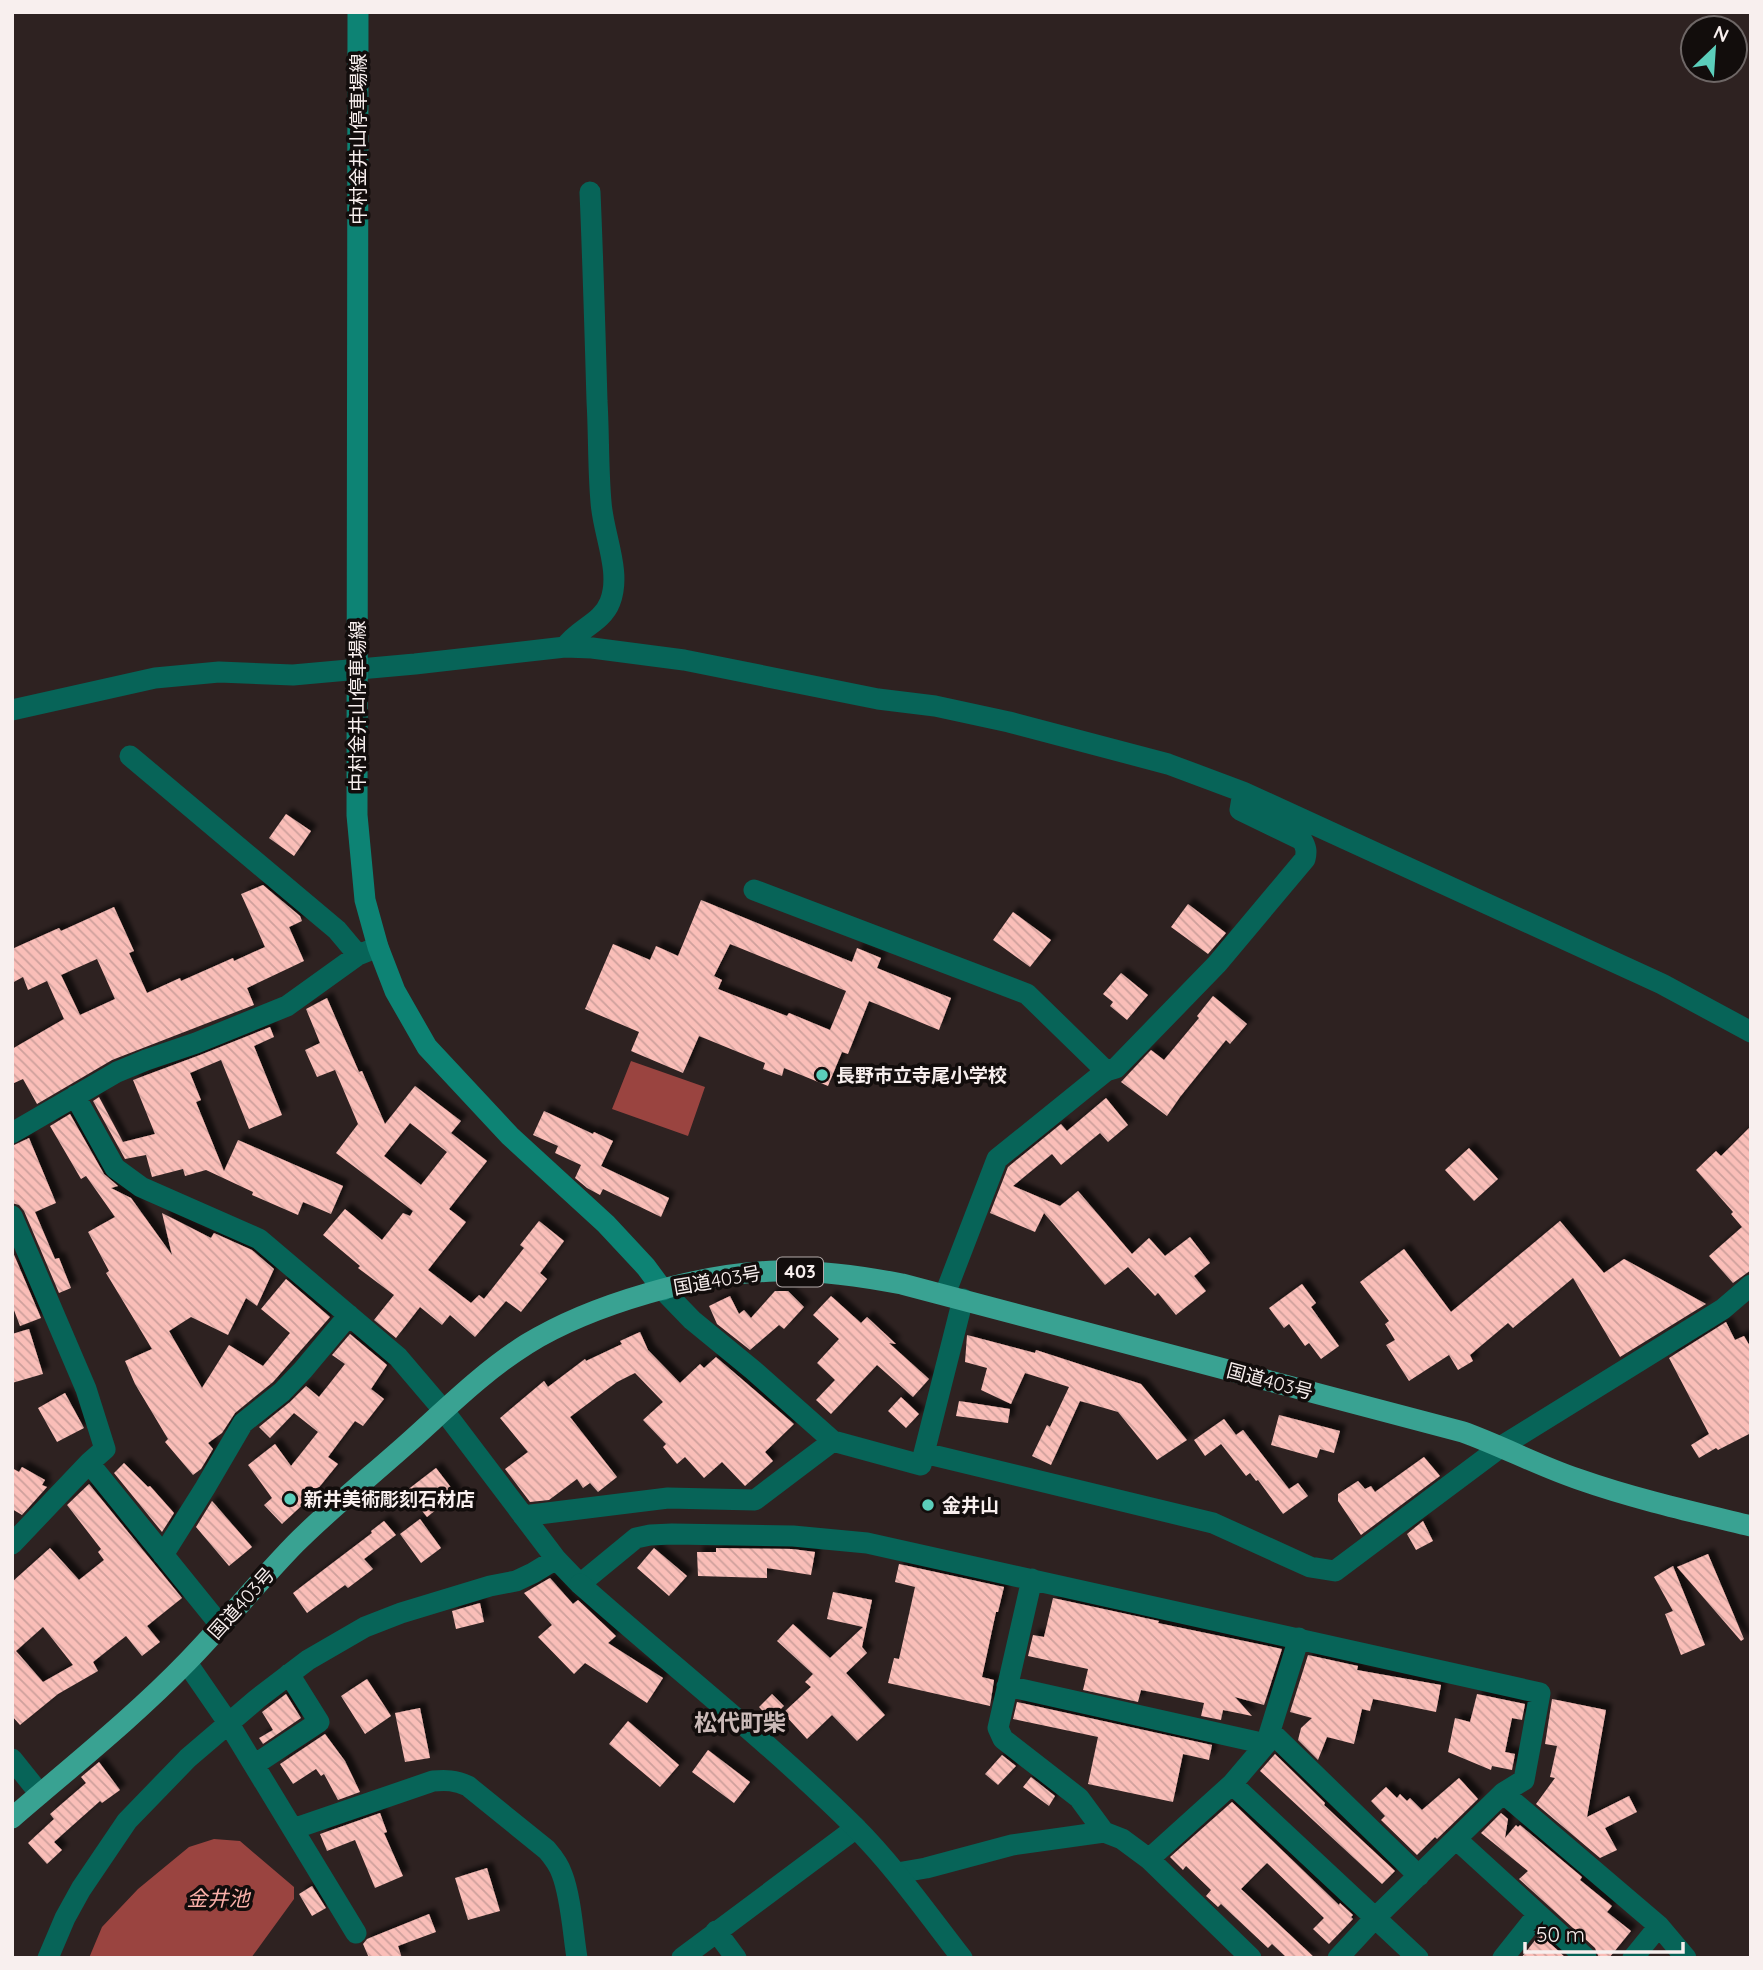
<svg xmlns="http://www.w3.org/2000/svg" width="1763" height="1970" font-family="Quicksand,'Noto Sans JP',sans-serif">
  <defs>
    <pattern id="building-back-hatch" width="6" height="6" patternUnits="userSpaceOnUse" patternTransform="scale(1.75)"><rect width="6" height="6" fill="#fabeb8"/><path d="M-1 5l2 2M0 0l6 6M5-1l2 2" fill="none" stroke="#cea09c"/></pattern>
    <filter id="shadow"><feDropShadow dx="6" dy="-6" stdDeviation="2" flood-color="#0009"/></filter>
  </defs>
  <rect width="100%" height="100%" fill="#2e2221"/>
  <path fill="#9a4440" d="M631 1061 705 1087 688 1136 612 1109Z
    M214 1839 240 1841 294 1887V1899L251 1958H89L102 1927 138 1889 189 1847Z"/>
  <path fill="url(#building-back-hatch)" fill-rule="evenodd" filter="url(#shadow)" d="M286 814 311 831 294 856 269 838Z
    M263 885 300 916 302 921 289 927 304 961 247 988 254 1005 112 1060 37 1104 23 1079 12 1084V1049L64 1019 47 981 28 990 23 977 12 983V949L59 928 61 931 114 907 134 951 129 953 147 993 180 978 181 981 233 958 234 961 265 947 241 894ZM97 959 115 999 80 1015 61 975Z
    M701 900 852 962 857 948 881 958 877 968 951 998 939 1030 869 1001 848 1054 842 1052 828 1086 784 1068 782 1076 763 1069 765 1063 699 1036 683 1073 631 1051 639 1032 585 1009 613 944 650 960 656 946 678 956ZM730 944 846 991 830 1030 789 1013 787 1016 718 989 722 980 714 976Z
    M1188 904 1226 933 1208 954 1171 927Z
    M1013 912 1051 940 1030 967 993 940Z
    M1121 973 1148 995 1127 1020 1110 1006 1113 1002 1103 994Z
    M1213 996 1247 1024 1230 1044 1226 1040 1180 1097 1167 1116 1121 1082 1151 1050 1164 1060 1199 1018 1197 1016Z
    M327 998 359 1072 362 1071 385 1124 415 1086 461 1121 451 1133 487 1161 449 1209 466 1222 428 1270 471 1303 479 1295 484 1299 524 1248 520 1245 539 1221 564 1241 540 1273 547 1279 521 1312 506 1301 475 1337 450 1315 442 1325 420 1307 396 1338 374 1320 394 1295 358 1268 360 1266 323 1235 345 1209 382 1240 403 1213 410 1216 413 1211 336 1153 358 1124 335 1070 317 1077 305 1050 320 1043 306 1009ZM410 1123 447 1152 421 1185 384 1156Z
    M270 1027 274 1037 254 1046 282 1115 249 1129 221 1060 190 1073 201 1100 196 1102 224 1171 238 1140 343 1186 331 1214 303 1202 298 1215 252 1195 253 1192 206 1170 185 1176 183 1169 152 1177 146 1155 125 1159 93 1101 99 1097 123 1142 155 1134 133 1080 200 1055Z
    M1106 1098 1128 1125 1108 1142 1100 1133 1061 1165 1052 1154 1013 1186 1060 1206 1078 1191 1132 1254 1149 1238 1165 1256 1190 1237 1210 1263 1194 1276 1206 1291 1176 1315 1158 1293 1155 1296 1128 1267 1105 1285 1044 1213 1035 1232 990 1213 1008 1167 1061 1124 1067 1131Z
    M544 1111 593 1134 594 1132 613 1141 601 1166 669 1198 661 1217 603 1189 600 1195 587 1188 575 1178 581 1165 555 1153 558 1146 533 1135Z
    M70 1114 104 1174 118 1186 111 1188 131 1198 172 1255 162 1213 211 1238 214 1233 252 1250 274 1269 257 1306 246 1298 228 1335 191 1317 169 1331 202 1388 229 1345 263 1366 290 1333 261 1309 286 1279 330 1317 273 1382 235 1413 222 1433 208 1443 213 1449 201 1469 193 1475 165 1442 168 1439 135 1384 125 1361 152 1349 106 1273 109 1271 88 1232 115 1217 86 1176 81 1179 50 1126Z
    M1751 1126V1270L1733 1283 1709 1256 1742 1227 1731 1214 1733 1212 1696 1170 1716 1151 1721 1156Z
    M29 1138 56 1203 35 1212 55 1259 59 1258 71 1288 59 1293 24 1211 19 1205 12 1203V1146Z
    M1469 1148 1498 1179 1474 1201 1445 1170Z
    M1560 1221 1604 1273 1624 1259 1706 1304 1620 1357 1573 1278 1513 1328 1508 1323 1470 1355 1473 1361 1458 1370 1449 1355 1409 1381 1386 1345 1395 1340 1385 1324 1389 1321 1360 1282 1404 1249 1451 1312Z
    M12 1250 41 1318 20 1326 12 1305Z
    M1302 1284 1316 1303 1311 1307 1339 1346 1321 1359 1309 1343 1305 1346 1289 1324 1284 1328 1269 1308Z
    M775 1291H788L804 1307 784 1329 779 1325 750 1350 717 1324 709 1306 730 1296 739 1314 744 1310 751 1318Z
    M831 1296 861 1323 867 1317 896 1344 889 1343 929 1379 913 1397 877 1365 831 1414 816 1400 835 1380 817 1363 839 1339 813 1315Z
    M1726 1322 1735 1340 1744 1336 1751 1348V1433L1718 1450 1716 1448 1699 1458 1691 1445 1709 1434 1669 1358Z
    M29 1329 43 1374 12 1383V1334Z
    M640 1332 648 1350 680 1383 700 1364 704 1368 716 1357 794 1424 765 1452 773 1461 745 1486 722 1462 704 1478 685 1457 677 1464 663 1447 666 1444 643 1420 663 1402 635 1373 617 1382 570 1417 617 1477 598 1492 590 1483 583 1488 577 1479 549 1500 530 1502 505 1469 528 1452 500 1418 544 1381 548 1387 585 1359 586 1361 622 1344 620 1341Z
    M350 1334 387 1365 371 1389 384 1399 363 1426 355 1421 328 1457 338 1464 312 1496 282 1524 264 1505 272 1498 248 1465 275 1444 291 1466 318 1432 294 1413 270 1438 259 1427 290 1402 306 1386 319 1397 345 1364 332 1355Z
    M967 1335 1035 1353 1036 1350 1141 1384 1187 1440 1157 1460 1118 1412 1080 1401 1051 1465 1032 1456 1047 1425 1050 1427 1069 1387 1025 1373 1011 1404 981 1390 987 1368 965 1362Z
    M65 1393 84 1428 57 1442 38 1408Z
    M901 1397 919 1414 906 1428 888 1411Z
    M959 1401 1010 1409 1008 1423 956 1416Z
    M1279 1415 1340 1431 1334 1453 1320 1449 1317 1458 1271 1445Z
    M1224 1419 1236 1435 1243 1430 1289 1489 1298 1483 1308 1496 1283 1514 1258 1480 1256 1481 1250 1473 1246 1476 1221 1444 1205 1456 1194 1440Z
    M1424 1457 1440 1476 1361 1535 1338 1501V1494L1358 1481 1365 1489 1371 1486 1375 1492Z
    M124 1463 148 1487 150 1486 174 1513 162 1532 114 1473Z
    M22 1467 45 1480 42 1485 47 1487 22 1515 12 1509V1468L19 1472Z
    M436 1468 456 1494 427 1517 406 1491Z
    M89 1484 182 1598 147 1626 160 1642 142 1656 126 1636 93 1662 98 1671 58 1694 20 1725 12 1716V1582L50 1548 79 1580 104 1560 98 1552 101 1549 67 1505ZM43 1627 73 1665 43 1682 16 1651Z
    M212 1501 252 1547 229 1566 196 1527Z
    M420 1519 441 1548 421 1563 400 1534Z
    M384 1521 396 1535 364 1559 373 1569 348 1588 345 1585 307 1613 293 1593 372 1533 371 1531Z
    M1423 1521 1433 1541 1416 1550 1407 1534Z
    M654 1548 687 1576 669 1596 637 1568Z
    M716 1548 792 1549 815 1552 811 1575 767 1568V1578L698 1576 697 1552H716Z
    M1708 1554 1744 1639 1741 1641 1677 1567Z
    M899 1564 1004 1587 998 1612H996L982 1677 994 1680 990 1706 888 1683 894 1658 899 1659 915 1587 895 1582Z
    M1673 1566 1705 1645 1681 1655 1665 1614 1673 1611 1654 1577Z
    M550 1578 573 1604 578 1600 616 1636 608 1643 663 1678 647 1703 585 1663 574 1674 538 1637 552 1625 524 1593Z
    M833 1592 872 1600 862 1647 867 1653 846 1673 885 1715 857 1741 832 1715 807 1739 783 1713 811 1687 805 1682 813 1674 777 1641 793 1624 830 1658 863 1627 827 1619Z
    M1053 1598 1159 1621 1158 1623 1282 1649 1264 1705 1235 1697 1252 1716 1223 1710 1221 1720 1201 1716 1204 1703 1141 1690 1138 1702 1083 1690 1088 1669 1028 1656 1033 1635 1044 1637Z
    M480 1603 484 1622 456 1629 452 1611Z
    M1308 1655 1358 1666 1357 1670 1441 1685 1436 1712 1373 1699 1370 1711 1362 1709 1354 1744 1327 1737 1318 1760 1298 1740 1301 1728 1312 1718 1290 1712Z
    M367 1679 391 1716 365 1734 341 1696Z
    M286 1694 301 1718 263 1744 259 1738 273 1730 262 1712Z
    M772 1694 784 1706 770 1719 759 1707Z
    M1477 1694 1525 1704 1522 1720 1512 1718 1505 1752 1515 1754 1512 1770 1492 1766 1491 1770 1448 1752 1455 1718 1470 1722Z
    M1552 1699 1606 1710 1587 1817 1629 1796 1637 1812 1605 1828 1617 1850 1600 1858 1536 1804 1555 1778 1550 1777 1557 1746 1545 1744Z
    M1017 1702 1212 1745 1209 1760 1183 1754 1173 1802 1088 1784 1098 1737 1013 1719Z
    M420 1708 430 1758 405 1762 395 1713Z
    M628 1721 679 1765 660 1787 609 1744Z
    M325 1734 345 1761 360 1792 338 1800 324 1774 321 1776 316 1769 293 1784 280 1764Z
    M708 1750 750 1782 734 1803 692 1772Z
    M1275 1754 1325 1803 1324 1805 1395 1871 1382 1884 1260 1771Z
    M1002 1755 1016 1766 998 1785 985 1774Z
    M99 1762 120 1790 102 1803 100 1801 54 1842 62 1850 47 1864 28 1843 54 1819 50 1814 86 1783 81 1777Z
    M1031 1777 1055 1796 1049 1806 1023 1787Z
    M1459 1778 1478 1799 1437 1839 1435 1837 1417 1855 1381 1820 1385 1816 1371 1801 1386 1787 1397 1798 1400 1794 1407 1801 1410 1798 1422 1810Z
    M1232 1802 1339 1905 1340 1903 1353 1915 1351 1917 1353 1919 1329 1944 1313 1929 1324 1918 1267 1863 1241 1889 1315 1958H1287L1272 1944 1268 1948 1221 1904 1218 1907 1206 1896 1211 1890 1186 1866 1183 1870 1170 1857Z
    M380 1813 387 1832 384 1833 403 1876 375 1888 355 1840 327 1851 320 1834Z
    M1501 1813 1508 1819 1505 1838 1516 1825 1518 1827 1520 1825 1582 1877 1580 1880 1612 1906 1607 1912 1631 1931 1609 1958H1599L1595 1948 1519 1879 1528 1871 1481 1833Z
    M487 1868 500 1911 468 1920 455 1878Z
    M312 1886 326 1908 312 1916 299 1894Z
    M429 1914 436 1932 398 1946 402 1958H369L363 1944 367 1939Z
    M1540 1934 1566 1958H1521Z"/>
  <g fill="none" stroke-linecap="round" stroke-linejoin="round">
    <path stroke="#076458" stroke-width="21" d="M565 647C577 629 602 623 610 602 622 572 603 534 601 502 598 469 599 434 597 401 595 331 593 261 590 192
      M12 710 155 678 219 672 293 675 415 664 565 647 592 648 684 660 878 699 935 706 1009 722 1168 764 1243 792 1662 984 1751 1032
      M130 756 337 930 358 955
      M754 890 1027 994 1106 1071 997 1159 945 1294
      M1106 1071 1116 1068 1217 964 1305 859C1307 851 1306 847 1302 840L1240 810 1243 792
      M75 1096 115 1168 141 1187 259 1239 398 1357 444 1411 556 1559 580 1584 636 1538 650 1535 672 1534 793 1536 867 1543 1540 1693 1524 1780 1503 1793 1374 1919 1338 1958
      M12 1133 117 1072 146 1060 196 1043 287 1006 358 955 378 947
      M12 1216 86 1389 105 1449 89 1463 221 1626
      M663 1290 692 1320 753 1370 833 1441 921 1465 963 1299
      M924 1453 1213 1523 1310 1567 1335 1571 1502 1446 1723 1309 1751 1285
      M523 1516 668 1498 755 1500 833 1441
      M12 1544 89 1463
      M163 1555 205 1488 243 1423 282 1392 303 1370 349 1315
      M1032 1579 998 1728 1003 1739 1079 1798 1104 1832 1122 1839 1149 1859 1251 1958
      M187 1663 229 1724 356 1933
      M1007 1686 1266 1744
      M1271 1732 1419 1876
      M12 1759 40 1794
      M254 1765 319 1722 289 1674
      M1232 1784 1418 1958
      M1503 1793 1659 1926
      M293 1829 433 1781C446 1780 455 1780 468 1786L547 1850C553 1857 559 1865 562 1874 571 1897 573 1933 577 1958
      M1456 1839 1586 1958
      M1149 1859 1232 1784 1266 1744 1299 1638
      M897 1873 926 1868 1012 1845 1104 1832
      M716 1931 736 1958
      M48 1958 65 1918 81 1889 127 1821 188 1758 257 1699 308 1660 365 1627 401 1613 490 1586 516 1581 533 1573 556 1559
      M682 1958 856 1828
      M1503 1958 1538 1914
      M1633 1958 1659 1926 1686 1958"/>
    <path stroke="#076458" stroke-width="21" d="M580 1584C671 1665 768 1741 854 1826 894 1866 927 1913 962 1958"/>
    <path stroke="#0d8374" stroke-width="21" d="M358 12 357 815 365 900 378 947 395 991 427 1047 510 1136 606 1224 646 1267 663 1290"/>
    <path stroke="#39a292" stroke-width="21" d="M12 1818C71 1767 134 1717 188 1661 225 1623 258 1582 295 1544 331 1508 371 1476 409 1442 447 1408 484 1371 527 1344 592 1304 701 1273 777 1271 819 1270 861 1276 902 1284L1463 1432C1502 1446 1539 1466 1578 1479 1635 1499 1693 1512 1751 1526"/>
  </g>
  <g fill="#5bcebb" stroke="#120d0c" stroke-width="2.5">
    <circle cx="822" cy="1075" r="7"/>
    <circle cx="290" cy="1499" r="7"/>
    <circle cx="928" cy="1505" r="7"/>
  </g>
  <g text-anchor="middle" stroke-width="7" stroke-linejoin="round" paint-order="stroke">
    <rect fill="#120d0c" stroke="#b3abaa" stroke-width="2" x="777" y="1257.5" width="46" height="29" rx="5"/>
    <g font-size="18" font-weight="bold" fill="#f8efee">
      <text x="800" y="1278">403</text>
    </g>
    <g font-size="19" fill="#f8efee" stroke="#120d0c">
      <text transform="translate(358 139) rotate(-90)" y="7">中村金井山停車場線</text>
      <text transform="translate(357 706) rotate(-90)" y="7">中村金井山停車場線</text>
      <text transform="translate(717 1280) rotate(-10)" y="7">国道403号</text>
      <text transform="translate(1270 1381) rotate(15)" y="7">国道403号</text>
      <text transform="translate(241 1603) rotate(-48)" y="7">国道403号</text>
    </g>
    <g font-size="19" font-weight="bold" fill="#f8efee" stroke="#120d0c" text-anchor="start">
      <text x="836" y="1082">長野市立寺尾小学校</text>
      <text x="304" y="1506">新井美術彫刻石材店</text>
      <text x="942" y="1512">金井山</text>
    </g>
    <g font-size="21" font-style="italic" fill="#fab0a9" stroke="#120d0c">
      <text x="218" y="1906">金井池</text>
    </g>
    <g font-size="23" font-weight="bold" fill="#cbbab8" stroke="#120d0c">
      <text x="740" y="1731">松代町柴</text>
    </g>
  </g>
  <rect width="1763" height="1970" fill="none" stroke="#f8efee" stroke-width="28"/>
  <g transform="translate(1714 49) rotate(25)"><circle r="33" fill="#120d0c" stroke="#6e6766" stroke-width="2"/>
  <path d="M0-5L12 26L0 18L-12 26Z" fill="#5bcebb"/>
  <text y="-10" font-size="19" font-weight="bold" text-anchor="middle" fill="#f8efee">N</text>
  </g>
  <path d="M1525 1942v10h158v-10" fill="none" stroke="#f8efee" stroke-width="3.5"/>
  <text x="1536" y="1942" font-size="21" fill="#f8efee" stroke="#120d0c" stroke-width="5" paint-order="stroke">50 m</text>
</svg>
